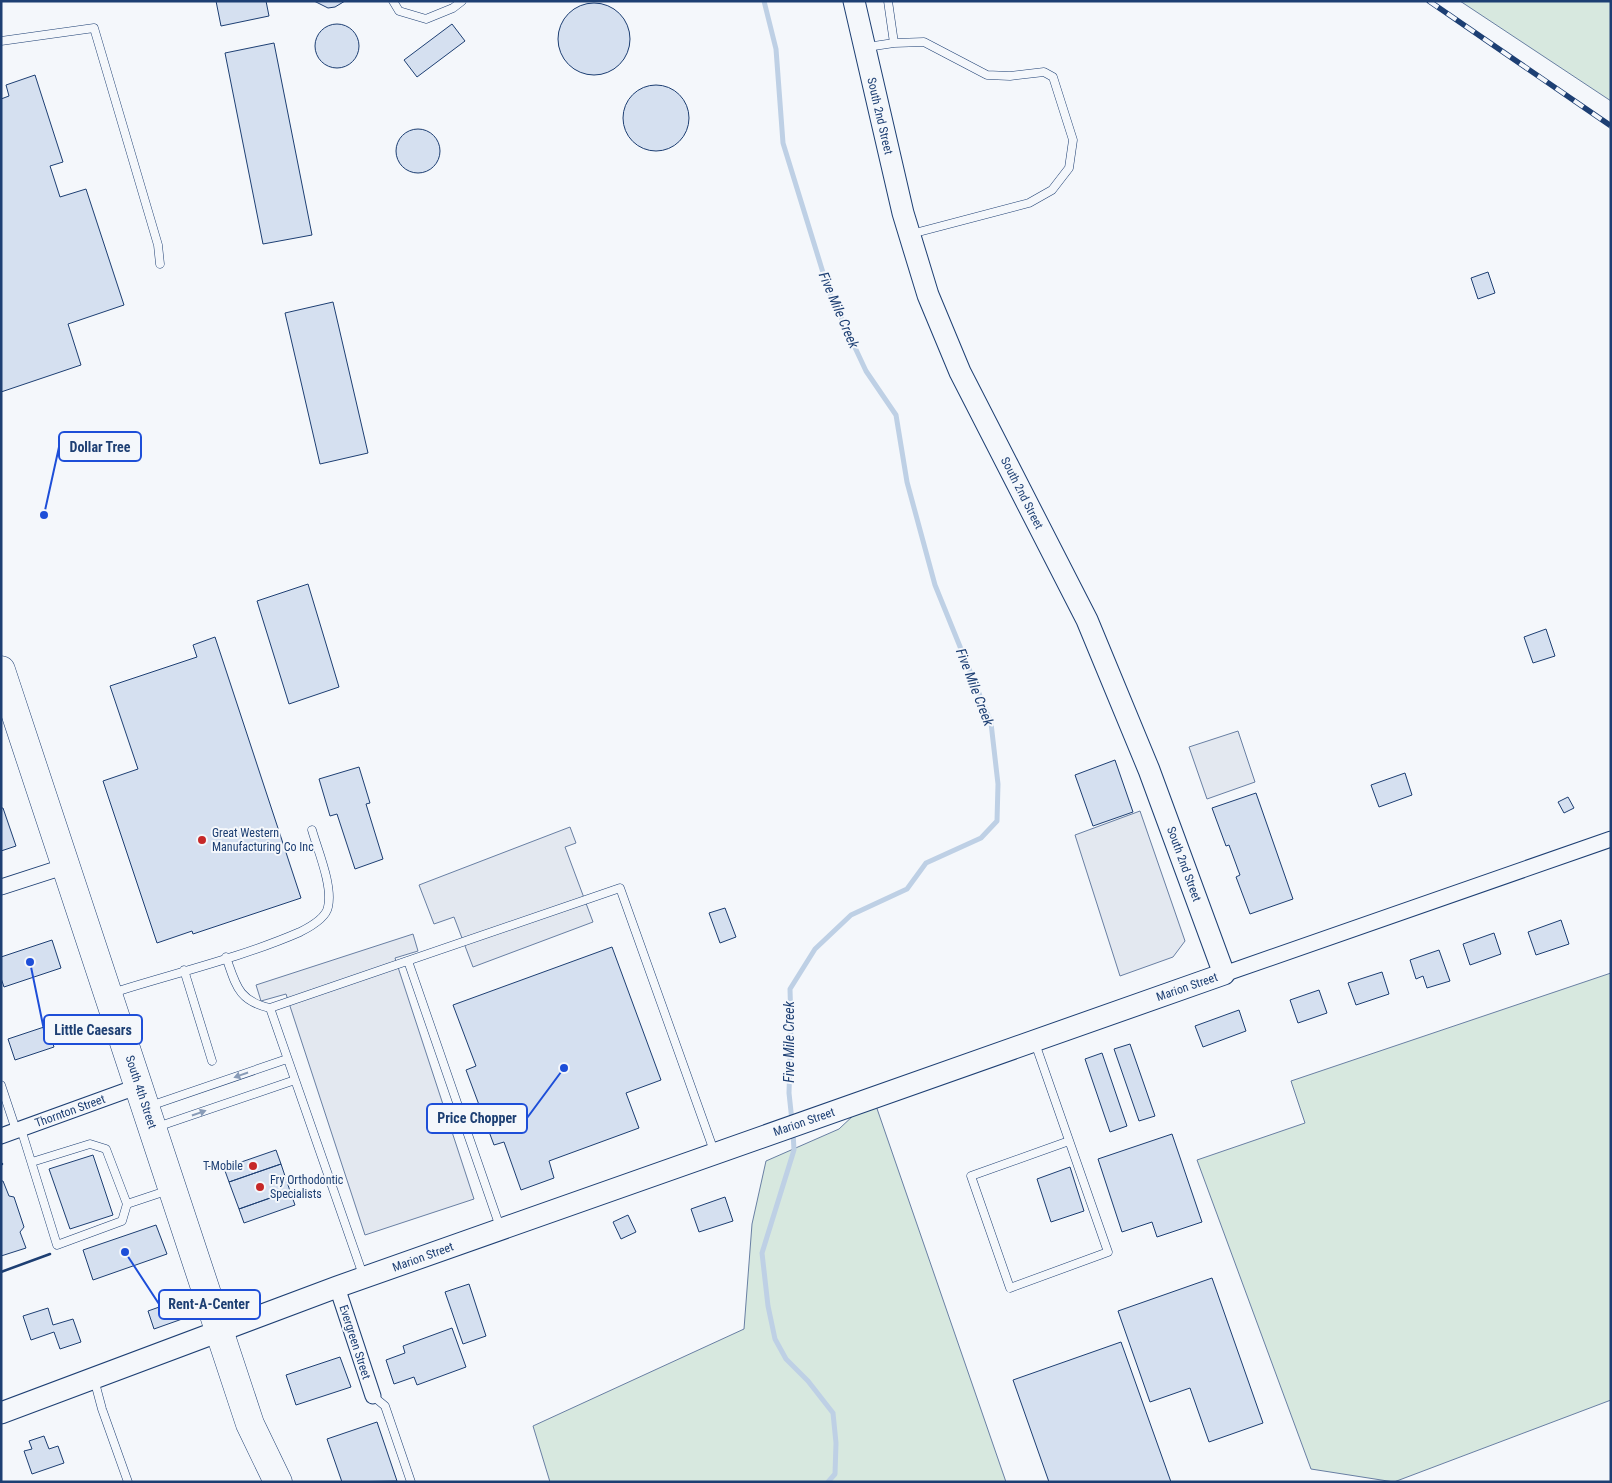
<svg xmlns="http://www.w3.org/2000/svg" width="1612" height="1483" font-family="'Roboto Condensed',sans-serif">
  <rect width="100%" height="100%" fill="#f4f7fb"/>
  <path fill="#d7e8df" stroke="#687fa3" d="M1460 1H1611V101Z
    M1611 973V1400L1394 1482 1311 1469 1197 1160 1305 1123 1291 1081Z
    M873 1097 1006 1482H550L533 1426 744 1329 752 1224 766 1161 839 1129Z"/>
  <path fill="#e3e8f0" stroke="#687fa3" d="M1238 731 1255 782 1207 799 1189 747Z
    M1140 811 1185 941 1173 957 1120 976 1075 835Z
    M570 827 576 843 565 847 593 922 473 967 454 917 434 924 419 885Z
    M413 934 418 951 395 958 474 1199 365 1235 286 994 261 1001 256 985Z"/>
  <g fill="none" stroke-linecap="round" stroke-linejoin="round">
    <path stroke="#bed0e5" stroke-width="5" d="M764 1 776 49 783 143 829 292 866 371 896 415 907 482 935 585 991 723 998 784 997 821 981 838 926 863 907 889 851 915 815 949 790 989 791 1024 789 1093 792 1121
      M793 1132 794 1150 762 1253 768 1306 775 1339 786 1359 808 1381 833 1413 836 1443 835 1474 828 1482"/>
  </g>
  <path fill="#d5e0f0" stroke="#1d3f73" d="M216 1H266L269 16 221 26Z
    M345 1 335 7 328 8 314 1Z
    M558 39a36 36 0 1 1 72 0a36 36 0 1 1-72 0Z
    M315 46a22 22 0 1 1 44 0a22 22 0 1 1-44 0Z
    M452 24 465 41 417 77 404 60Z
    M274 43 312 235 263 244 225 53Z
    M35 75 63 162 50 166 60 197 86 189 124 305 68 324 81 365 1 392V99L9 96 6 85Z
    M623 118a33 33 0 1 1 66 0a33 33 0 1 1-66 0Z
    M396 151a22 22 0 1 1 44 0a22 22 0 1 1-44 0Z
    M1488 272 1495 293 1478 299 1471 278Z
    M333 302 368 453 320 464 285 313Z
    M308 584 339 687 289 704 257 601Z
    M1546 629 1555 656 1533 663 1524 637Z
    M215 637 301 898 193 934 192 931 157 943 103 781 138 769 110 686 197 657 193 645Z
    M1115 760 1133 812 1093 826 1075 775Z
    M359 767 370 803 366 804 383 859 355 869 337 814 330 816 319 779Z
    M1405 773 1412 795 1379 807 1371 785Z
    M1256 793 1293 899 1250 914 1236 877 1240 875 1229 845 1226 846 1212 808Z
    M1568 797 1574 808 1564 813 1558 802Z
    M1 808H3L16 846 1 851Z
    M725 908 736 937 720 943 709 913Z
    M1561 920 1569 944 1536 955 1528 932Z
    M1494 933 1501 954 1470 965 1463 944Z
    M52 940 61 968 4 987 1 978V957Z
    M612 947 661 1080 626 1093 639 1128 549 1161 554 1178 521 1190 504 1142 494 1145 466 1070 476 1066 453 1005Z
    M1439 950 1450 981 1427 988 1423 976 1416 979 1410 960Z
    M1382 972 1389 994 1356 1005 1348 983Z
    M1319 990 1327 1013 1298 1023 1290 1000Z
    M1239 1010 1246 1031 1203 1047 1195 1026Z
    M47 1026 54 1047 15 1060 8 1039Z
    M1130 1044 1155 1116 1139 1121 1114 1049Z
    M1102 1053 1127 1126 1110 1132 1085 1059Z
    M1172 1134 1202 1222 1157 1237 1152 1222 1122 1232 1098 1159Z
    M276 1150 281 1164 229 1182 224 1168Z
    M93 1155 113 1215 70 1229 49 1169Z
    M281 1164 290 1191 239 1209 229 1182Z
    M1070 1167 1084 1211 1051 1222 1037 1179Z
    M1 1181H3L9 1196 14 1197 24 1227 20 1232 26 1248 1 1256Z
    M290 1191 295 1205 244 1223 239 1209Z
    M725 1197 733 1221 699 1232 691 1209Z
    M628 1215 636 1232 621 1239 613 1222Z
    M156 1225 167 1254 93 1280 83 1250Z
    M1212 1278 1263 1423 1209 1442 1190 1388 1150 1402 1118 1311Z
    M469 1284 486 1336 463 1344 445 1292Z
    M179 1300 185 1318 154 1329 148 1311Z
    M48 1308 53 1325 73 1319 81 1342 60 1349 54 1332 31 1340 23 1316Z
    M452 1328 466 1367 417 1385 414 1377 394 1384 386 1360 405 1353 403 1346Z
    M1121 1342 1171 1482H1049L1013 1380Z
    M340 1357 351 1387 296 1405 286 1375Z
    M377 1422 397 1481 342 1482 327 1439Z
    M44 1436 49 1449 58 1446 64 1463 32 1474 24 1451 32 1449 29 1441Z"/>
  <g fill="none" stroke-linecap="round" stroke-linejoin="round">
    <defs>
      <path id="lane" d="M393 1 399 11 426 19 453 8 462 1
        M1 41 94 28 158 245 160 264
        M894 43 924 42 987 75 1010 76 1044 72 1053 77 1073 140 1069 168 1052 190 1029 203 911 234
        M867 47 894 43 888 1
        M226 957C236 985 238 1001 270 1008
        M408 961 500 1227
        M184 970 212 1061
        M112 993C175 973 240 958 300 932 310 927 326 918 328 907 333 886 318 851 312 830
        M1035 1043 1108 1252 1010 1288 971 1176 1069 1141
        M1 1085 16 1130
        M150 1106 287 1059
        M157 1127 295 1080
        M21 1129 57 1245 122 1221 127 1204 169 1190
        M32 1162 90 1144 106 1149 127 1204
        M363 1275 270 1008 620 888 714 1151
        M94 1379 102 1409 128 1482
        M373 1396 385 1406 411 1482"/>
      <path id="street" d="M1 887 66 866
        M1224 974 1611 839
        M1 1136 139 1086
        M337 1287 373 1396"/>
      <path id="secondary" d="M1 1413 337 1287 1224 974 1149 770 1087 620 960 372 928 295 903 213 854 1"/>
      <path id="highway" d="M1 670 250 1424 278 1482"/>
    </defs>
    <use href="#lane" stroke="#1d3f73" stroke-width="9"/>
    <use href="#street" stroke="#1d3f73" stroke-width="17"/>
    <use href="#secondary" stroke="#1d3f73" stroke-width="23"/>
    <use href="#highway" stroke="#1d3f73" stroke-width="29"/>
    <use href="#lane" stroke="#f4f7fb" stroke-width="8"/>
    <use href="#street" stroke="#f4f7fb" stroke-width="15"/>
    <use href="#secondary" stroke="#f4f7fb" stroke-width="21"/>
    <use href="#highway" stroke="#f4f7fb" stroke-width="28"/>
    <defs>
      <path id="rail" d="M1429 1 1611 126"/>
    </defs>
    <use href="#rail" stroke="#1d3f73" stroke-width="5.5"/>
    <use href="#rail" stroke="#f4f7fb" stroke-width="4" stroke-dasharray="11" stroke-linecap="butt"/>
    <path stroke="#1d3f73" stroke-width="2.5" d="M1 1164H2
      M1 1272 50 1254"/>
  </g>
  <defs><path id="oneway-solid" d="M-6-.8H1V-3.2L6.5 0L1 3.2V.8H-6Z" transform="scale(1.25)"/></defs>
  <g fill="#889bb7">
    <use href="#oneway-solid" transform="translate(241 1075) rotate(161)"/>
    <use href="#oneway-solid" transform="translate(199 1113) rotate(-19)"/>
  </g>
  <g fill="#c62828" stroke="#f4f7fb" stroke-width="2">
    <circle cx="202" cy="840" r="5"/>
    <circle cx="253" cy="1166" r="5"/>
    <circle cx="260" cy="1187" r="5"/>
  </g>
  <g text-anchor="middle" stroke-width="4" stroke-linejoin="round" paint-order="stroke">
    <g font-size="12" fill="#1d3f73" stroke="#f4f7fb">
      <text transform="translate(880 116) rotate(77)" y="4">South 2nd Street</text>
      <text transform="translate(1022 493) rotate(63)" y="4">South 2nd Street</text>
      <text transform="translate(1184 864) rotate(70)" y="4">South 2nd Street</text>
      <text transform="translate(1187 987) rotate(-19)" y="4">Marion Street</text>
      <text transform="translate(141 1092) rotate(72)" y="4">South 4th Street</text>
      <text transform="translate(70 1111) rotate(-20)" y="4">Thornton Street</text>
      <text transform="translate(804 1122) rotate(-19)" y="4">Marion Street</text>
      <text transform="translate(423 1257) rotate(-20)" y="4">Marion Street</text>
      <text transform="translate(355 1342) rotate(72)" y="4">Evergreen Street</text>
    </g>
    <g font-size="12" fill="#1d3f73" stroke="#f4f7fb" text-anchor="start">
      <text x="212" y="837">Great Western<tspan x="212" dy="14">Manufacturing Co Inc</tspan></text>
      <text x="243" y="1170" text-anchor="end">T-Mobile</text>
      <text x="270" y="1184">Fry Orthodontic<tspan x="270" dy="14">Specialists</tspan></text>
    </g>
    <g font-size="14" font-style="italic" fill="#1d3f73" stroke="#f4f7fb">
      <text transform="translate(839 310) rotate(67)" y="5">Five Mile Creek</text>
      <text transform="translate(975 687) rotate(69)" y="5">Five Mile Creek</text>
      <text transform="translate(789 1042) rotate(-90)" y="5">Five Mile Creek</text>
    </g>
  </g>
  <path fill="none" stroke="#1d4ed8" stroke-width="2" d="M44 515L59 447M30 962L44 1030M564 1068L527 1118M125 1252L159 1304"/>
  <g fill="#1d4ed8" stroke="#f4f7fb" stroke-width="2">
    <circle cx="44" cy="515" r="5"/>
    <circle cx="30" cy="962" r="5"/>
    <circle cx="564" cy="1068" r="5"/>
    <circle cx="125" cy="1252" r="5"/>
  </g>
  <g fill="#f4f7fb" stroke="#1d4ed8" stroke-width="2">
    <rect x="59" y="432" width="82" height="29" rx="5"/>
    <rect x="44" y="1015" width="98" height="29" rx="5"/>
    <rect x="427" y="1104" width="100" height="29" rx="5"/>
    <rect x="159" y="1290" width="101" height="29" rx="5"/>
  </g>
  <g font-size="14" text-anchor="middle" font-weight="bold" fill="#1d3f73">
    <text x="100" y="452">Dollar Tree</text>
    <text x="93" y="1035">Little Caesars</text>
    <text x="477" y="1123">Price Chopper</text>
    <text x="209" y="1309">Rent-A-Center</text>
  </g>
  <rect width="1612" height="1483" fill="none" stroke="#1d3f73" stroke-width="5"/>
</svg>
